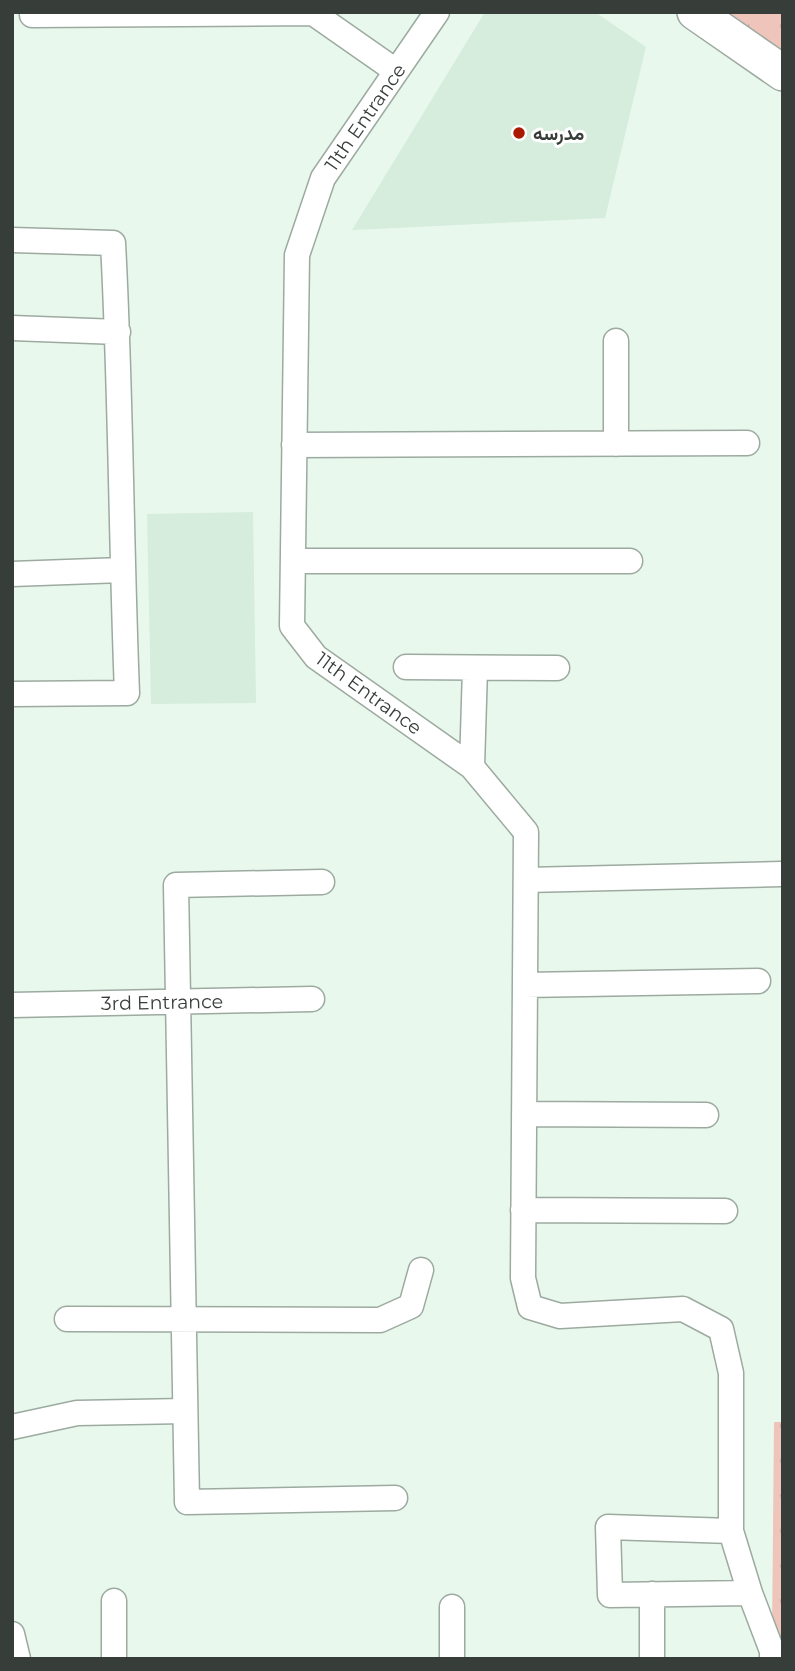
<svg xmlns="http://www.w3.org/2000/svg" width="795" height="1671" font-family="Montserrat,Vazirmatn,sans-serif">
  <defs>
    <pattern id="park-tufts" width="24" height="20" patternUnits="userSpaceOnUse" patternTransform="scale(1.75)"><rect width="24" height="20" fill="#eec4bb"/><path d="M3 7l-1-3M5 7V3M7 7l1-3M15 17l-1-3M17 17v-4M19 17l1-3" fill="none" stroke="#cda9a2"/></pattern>
  </defs>
  <rect width="100%" height="100%" fill="#e9f8ed"/>
  <path fill="#d6ecdc" d="M485 12H595L646 47 605 218 352 230Z
    M253 512 256 703 151 704 147 514Z"/>
  <path fill="url(#park-tufts)" d="M713 12H783V60Z
    M774 1422H783V1638H772Z"/>
  <g fill="none" stroke-linecap="round" stroke-linejoin="round">
    <defs>
      <path id="street" d="M437 12 323 178 297 255 292 626 316 657 472 767 526 832 523 1278 530 1307 560 1316 683 1309 721 1329 731 1373V1531
        M32 15 313 13 396 71
        M12 240 113 243C121 393 121 543 127 693L12 694
        M12 328 118 332
        M616 341V444
        M294 445 747 443
        M293 561H630
        M12 574 122 570
        M406 667 557 668
        M472 767 475 668
        M526 880 781 874
        M322 882 176 885 187 1502 395 1498
        M525 985 758 981
        M12 1005 312 999
        M524 1114 706 1115
        M523 1210 725 1211
        M67 1319 380 1320 411 1306 421 1270
        M12 1427 77 1413 185 1411
        M750 1593 610 1595 608 1527 731 1531 750 1593 772 1651V1659
        M12 1634 18 1659
        M114 1659V1601
        M452 1659V1607
        M652 1659V1594"/>
      <path id="secondary" d="M695 12 783 73"/>
    </defs>
    <use href="#street" stroke="#9caaa0" stroke-width="27"/>
    <use href="#secondary" stroke="#9caaa0" stroke-width="38"/>
    <use href="#street" stroke="#fff" stroke-width="24"/>
    <use href="#secondary" stroke="#fff" stroke-width="35"/>
  </g>
  <circle fill="#a91a00" stroke="#fff" stroke-width="2.5" cx="519" cy="133" r="7"/>
  <g text-anchor="middle" stroke-width="6" stroke-linejoin="round" paint-order="stroke">
    <g font-size="19" fill="#373d39" stroke="#fff">
      <text transform="translate(365 117) rotate(-55)" y="7">11th Entrance</text>
      <text transform="translate(369 693) rotate(36)" y="7">11th Entrance</text>
      <text transform="translate(162 1002) rotate(-1)" y="7">3rd Entrance</text>
    </g>
    <g font-size="19" font-weight="bold" fill="#373d39" stroke="#fff" text-anchor="start">
      <text x="533" y="140">مدرسه</text>
    </g>
  </g>
  <rect width="795" height="1671" fill="none" stroke="#373d39" stroke-width="28"/>
</svg>
